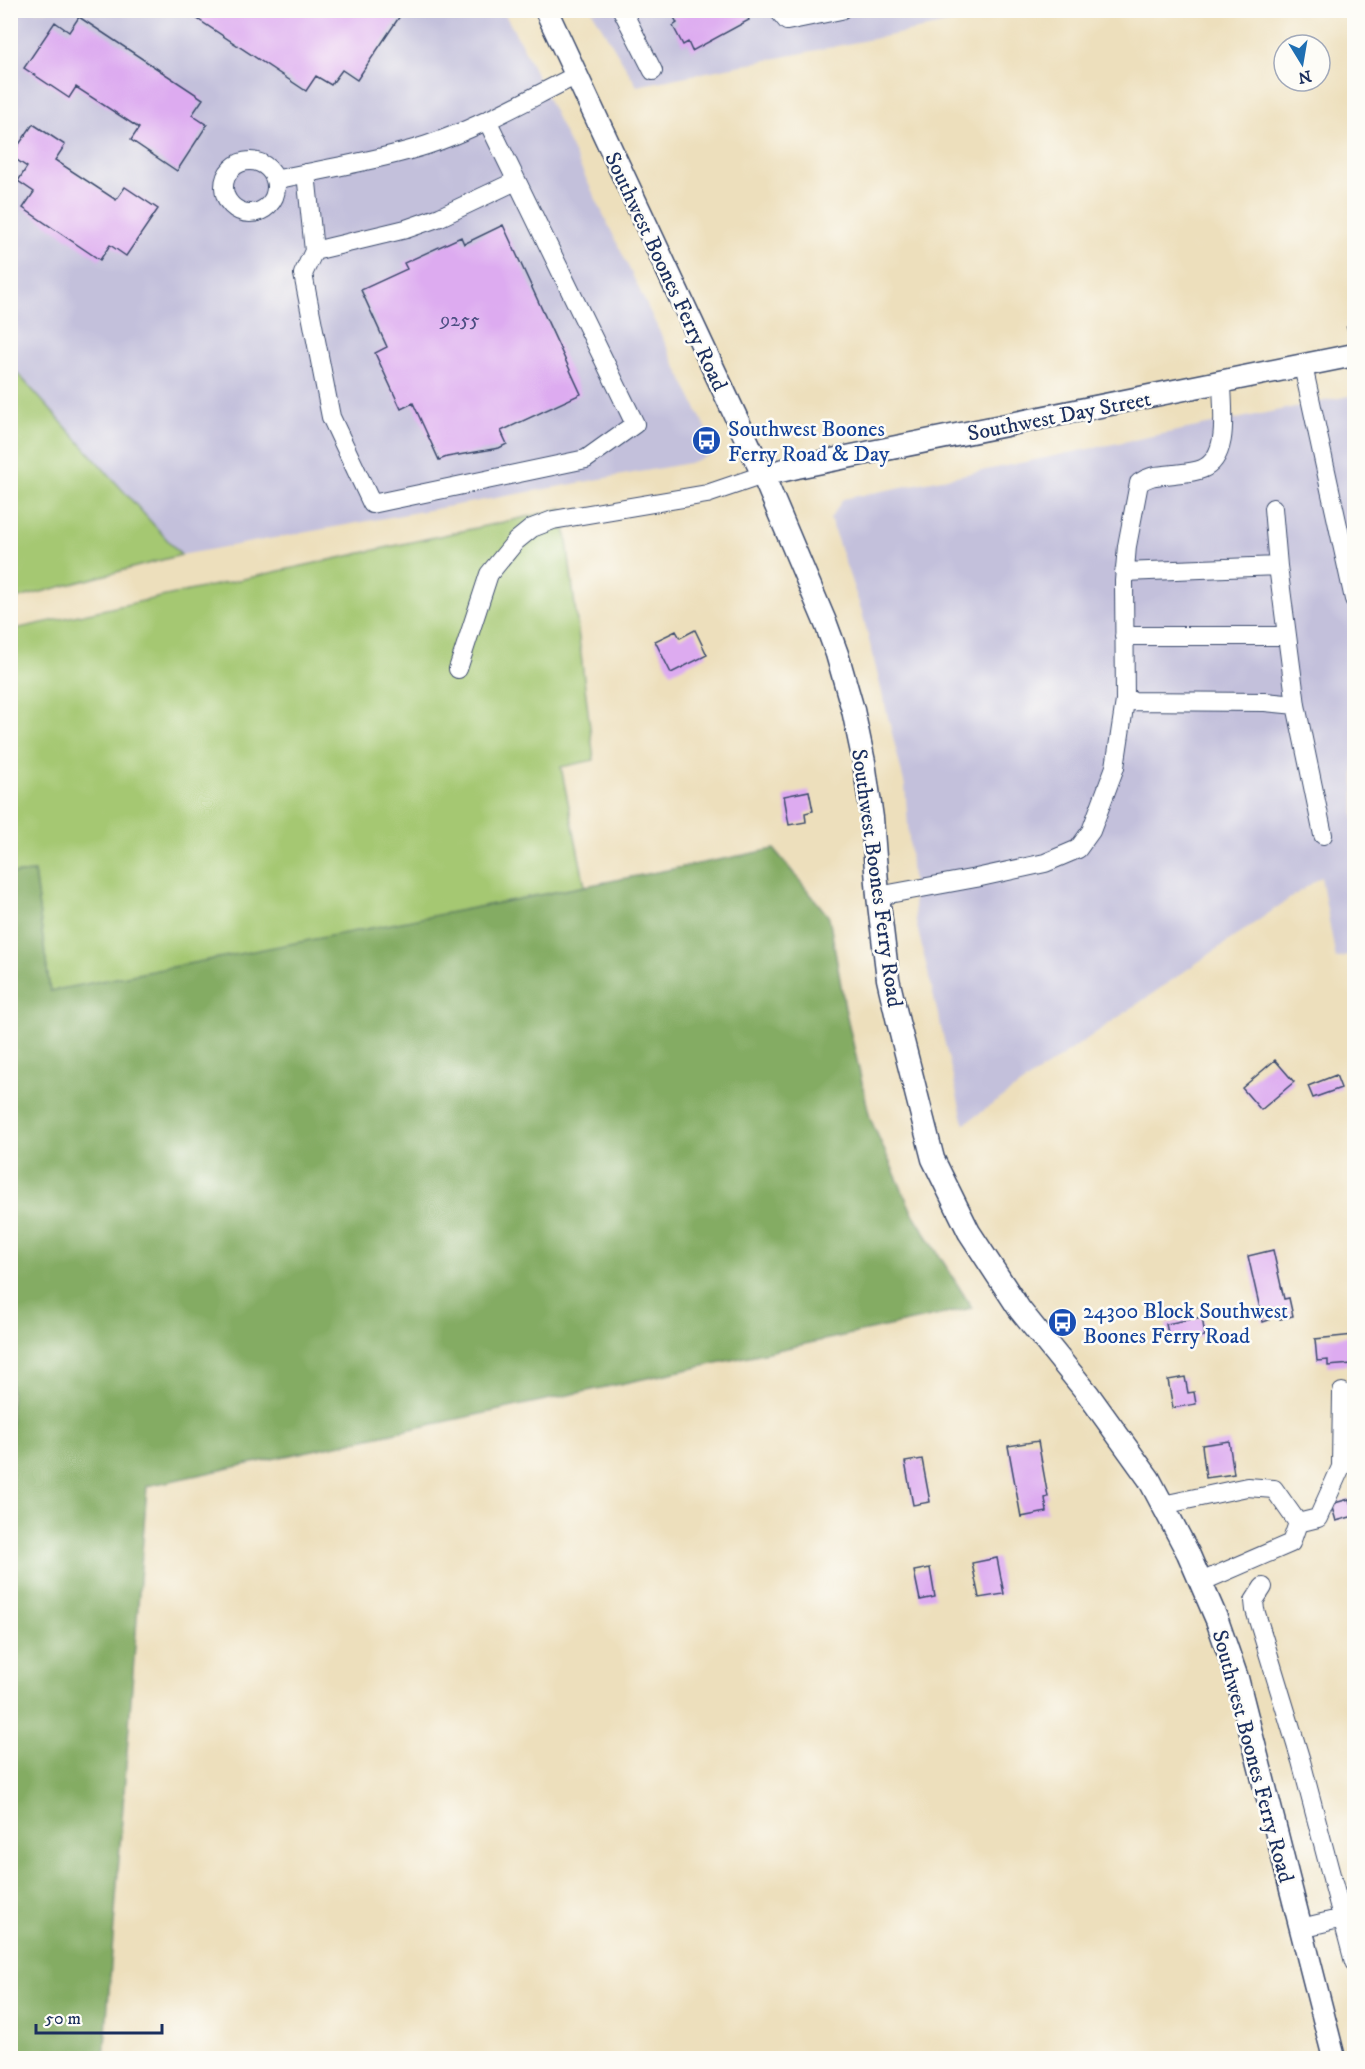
<svg xmlns="http://www.w3.org/2000/svg" width="1365" height="2069" font-family="'IM FELL DW Pica',serif">
  <rect width="100%" height="100%" fill="#fdfcf7"/>
  <filter id="ink" filterUnits="userSpaceOnUse"><feTurbulence type="fractalNoise" baseFrequency=".0167" numOctaves="2"/><feDisplacementMap in="SourceGraphic" scale="12" xChannelSelector="R" yChannelSelector="G"/><feConvolveMatrix kernelMatrix="1 2 1 2 8 2 1 2 1" color-interpolation-filters="sRGB"/></filter>
  <filter id="wash" filterUnits="userSpaceOnUse"><feTurbulence type="fractalNoise" baseFrequency=".008" numOctaves="4" result="noise"/><feDisplacementMap in="SourceGraphic" scale="24" xChannelSelector="R" yChannelSelector="G"/><feGaussianBlur stdDeviation="1.35" result="paint"/><feColorMatrix in="noise" values="0 0 0 0 0 0 0 0 0 0 0 0 0 0 0 0 0 1.4 0 .05"/><feComposite in="paint" operator="in"/></filter>
  <g filter="url(#wash)">
    <rect width="100%" height="100%" fill="#eddfbc"/>
    <path fill="#c3c0db" d="M10 11H503L523 47 710 437 708 456 689 463 181 555 11 366Z
      M592 11H1012L637 86Z
      M1354 395V954L1336 959 1321 877 964 1124 915 918 905 786 862 612 830 519 843 499Z"/>
    <path fill="#a5c872" stroke="#607c68" stroke-width="1.5" d="M10 366H11L181 555 11 600Z
      M563 509 594 760 561 767 585 886 50 992 34 872 11 874 10 630Z"/>
    <path fill="#84ac64" stroke="#506e61" stroke-width="1.5" d="M774 849 829 917 845 1008 870 1118 912 1212 972 1308 147 1486 104 2058H11V874L34 872 50 991Z"/>
    <g id="blocks">
      <path fill="#ddabf0" d="M201 10H404L357 80 342 70 331 85 316 76 306 91 196 18Z
        M670 10H744L749 20 692 51 688 42 683 45 673 26 677 23Z
        M79 17 203 99 192 115 207 125 177 171 131 140 139 128 76 87 69 98 24 68 55 22 69 32Z
        M33 124 65 145 55 160 116 200 125 187 158 209 126 256 110 245 100 260 23 208 34 192 18 181 27 167 11 156Z
        M503 225 581 394 501 431 507 444 499 448 447 457 439 460 413 403 401 409 375 353 387 347 361 290 407 269 404 263 461 237 464 244Z
        M695 630 707 655 671 673 655 641 676 631 680 638Z
        M809 791 813 811 805 813 806 822 789 825 784 796Z
        M1275 1060 1294 1082 1261 1110 1242 1088Z
        M1336 1075 1341 1088 1313 1098 1308 1086Z
        M1273 1250 1284 1299 1289 1298 1293 1316 1280 1319 1279 1313 1268 1316 1269 1320 1263 1322 1248 1256Z
        M1202 1317 1205 1336 1170 1343 1166 1324Z
        M1354 1335V1357L1352 1358V1364L1328 1366V1360L1317 1361 1315 1339Z
        M1185 1377 1188 1393 1194 1392 1196 1404 1173 1408 1168 1380Z
        M1038 1441 1048 1497 1045 1498 1047 1512 1021 1517 1008 1446Z
        M1229 1441 1234 1474 1206 1478 1202 1445Z
        M922 1459 930 1502 913 1505 905 1462Z
        M1349 1499 1354 1516 1336 1521 1331 1504Z
        M997 1558 1004 1594 979 1598 972 1563Z
        M930 1568 935 1597 920 1600 914 1571Z"/>
    </g>
  </g>
  <g filter="url(#ink)">
    <use href="#blocks" fill-opacity="0" stroke="#3a496c" stroke-width="1.5"/>
    <g fill="none" stroke-linecap="round" stroke-linejoin="round">
      <defs>
        <path id="minor" d="M622 10 653 71
          M778 10 787 21 841 10
          M224 187a26 26 0 1 1 52 0a26 26 0 1 1-52 0Z
          M306 173 314 251 303 274 331 417 372 504 586 459 635 424 487 120
          M275 180C326 168 378 161 427 145 479 128 528 99 577 75
          M314 251 406 229 440 217 516 181
          M1303 366 1354 599
          M1273 508 1278 566
          M1124 572 1278 566 1296 705
          M1124 636H1287
          M458 669 489 574 516 541 532 528 553 520 707 494 763 475
          M1125 701 1265 702 1296 705 1323 835
          M878 896 976 878 1045 863 1078 849 1091 831 1115 767 1125 701 1124 581 1127 546 1139 483C1152 474 1159 476 1174 474 1183 473 1195 472 1202 469 1231 457 1222 408 1222 382
          M1163 1505 1247 1487 1274 1489 1298 1523 1291 1543 1201 1582
          M1298 1523 1318 1518 1341 1467 1342 1392
          M1263 1587 1254 1601 1255 1610 1301 1761 1354 1962
          M1301 1928 1343 1918"/>
        <path id="major" d="M546 10 763 475 826 624 837 654 853 710 864 762 872 818 878 896 888 979 898 1022 933 1159 969 1232 1020 1310 1088 1394 1149 1479 1188 1553 1217 1620 1237 1678 1334 2058
          M763 475 797 467 1354 355"/>
      </defs>
      <use href="#minor" stroke="#3a496c" stroke-width="20"/>
      <use href="#major" stroke="#3a496c" stroke-width="25"/>
      <path stroke="#3a496c" stroke-width="3" stroke-dasharray="1.5 4.5" stroke-linecap="butt" d="M1346 328 1354 326"/>
      <use href="#minor" stroke="#fff" stroke-width="18"/>
      <use href="#major" stroke="#fff" stroke-width="22"/>
    </g>
  </g>
  <defs>
    <symbol id="bus-disc" viewBox="-11 -11 22 22"><circle r="9.5" fill="#1a4fb4" stroke="#fdfcf7"/><path d="M-5-6H5V4H4V6H2V4H-2V6H-4V4H-5ZM-3.5-4V0h7V-4ZM-3.5 1.2v1.5H-2V1.2ZM2 1.2v1.5H3.5V1.2Z" fill="#fff"/></symbol>
  </defs>
  <g fill-rule="evenodd">
    <use href="#bus-disc" x="690" y="424" width="33" height="33"/>
    <use href="#bus-disc" x="1046" y="1306" width="33" height="33"/>
  </g>
  <g text-anchor="middle" stroke-width="5" stroke-linejoin="round" paint-order="stroke">
    <g font-size="20" fill="#4c4e82">
      <text x="460" y="326">9255</text>
    </g>
    <g font-size="22" fill="#1b2f5e" stroke="#fdfcf7">
      <text transform="translate(667 271) rotate(65)" y="8">Southwest Boones Ferry Road</text>
      <text transform="translate(1059 415) rotate(-11)" y="8">Southwest Day Street</text>
      <text transform="translate(878 878) rotate(82)" y="8">Southwest Boones Ferry Road</text>
      <text transform="translate(1254 1756) rotate(75)" y="8">Southwest Boones Ferry Road</text>
    </g>
    <g font-size="22" fill="#164399" stroke="#fdfcf7" text-anchor="start">
      <text x="728" y="436">Southwest Boones<tspan x="728" dy="25">Ferry Road &amp; Day</tspan></text>
      <text x="1083" y="1318">24300 Block Southwest<tspan x="1083" dy="25">Boones Ferry Road</tspan></text>
    </g>
  </g>
  <rect width="1365" height="2069" fill="none" stroke="#fdfcf7" stroke-width="36"/>
  <g transform="translate(1302 63) rotate(169)"><circle r="28" fill="#fdfcf7" stroke="#a3aaba" stroke-width="1.5"/>
  <path d="M0-4.5L10 22L0 15L-10 22Z" fill="#1f6fb2"/>
  <text y="-9" font-size="16" font-weight="bold" text-anchor="middle" fill="#1b2f5e">N</text>
  </g>
  <path d="M36 2024v9h126v-9" fill="none" stroke="#1b2f5e" stroke-width="3"/>
  <text x="45" y="2024" font-size="18" fill="#1b2f5e" stroke="#fdfcf7" stroke-width="4.5" paint-order="stroke">50 m</text>
</svg>
